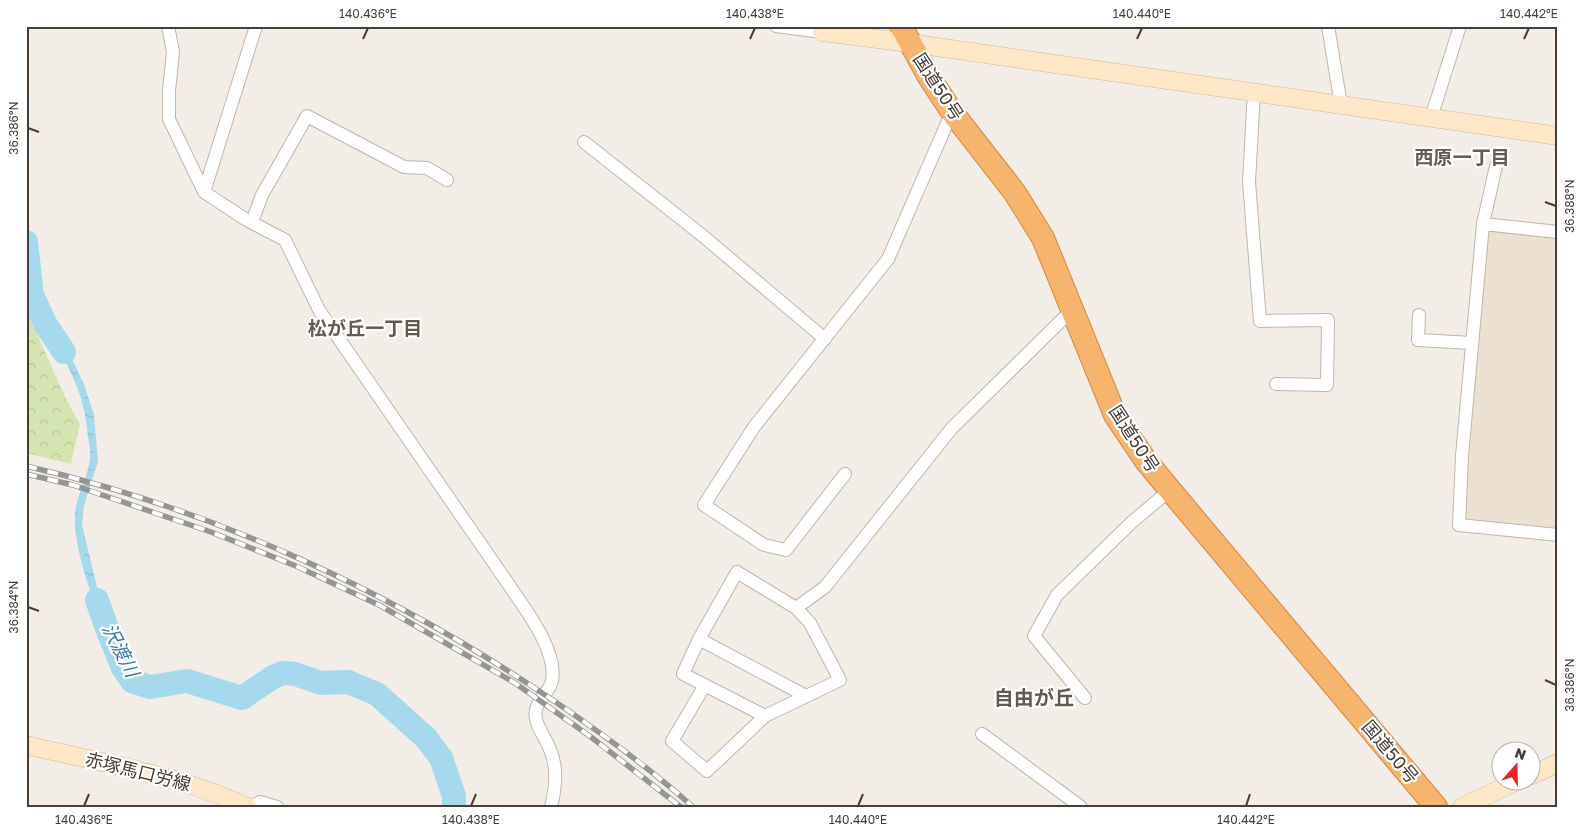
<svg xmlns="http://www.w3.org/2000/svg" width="1584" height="833" font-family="'Golos Text','Noto Sans JP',sans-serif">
  <defs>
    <pattern id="forest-crowns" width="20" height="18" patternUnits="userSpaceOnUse" patternTransform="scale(1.25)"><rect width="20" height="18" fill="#d5e5b1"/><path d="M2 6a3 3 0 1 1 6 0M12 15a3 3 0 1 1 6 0" fill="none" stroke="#b8c599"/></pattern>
    <pattern id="water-ripples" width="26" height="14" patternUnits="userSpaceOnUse" patternTransform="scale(1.25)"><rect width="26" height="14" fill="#a5daec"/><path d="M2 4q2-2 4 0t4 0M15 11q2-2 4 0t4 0" fill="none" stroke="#8fbccb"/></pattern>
  </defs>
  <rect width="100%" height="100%" fill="#f2ede6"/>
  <path fill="#ebe0d1" d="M1486 231 1558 238V528L1464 519Z"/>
  <path fill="url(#forest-crowns)" d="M26 309 66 399 80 424 71 464 26 453Z"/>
  <path fill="url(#water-ripples)" d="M49 323 70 355 84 384 94 415 98 462 84 505 82 525 99 595 111 630 105 632C93 599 78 561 75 526 73 498 86 484 90 460 91 453 89 444 88 437 85 392 67 362 43 326Z"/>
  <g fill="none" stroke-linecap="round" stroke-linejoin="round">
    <path stroke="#a5daec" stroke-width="24" d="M26 242 32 295 46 325 64 352
      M97 600 108 631 123 668 132 681 150 687 187 681 242 698 273 677 283 673 295 674 321 683 348 682 377 694 426 738 441 758 454 796V807"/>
    <defs>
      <path id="street" d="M168 26 173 52 169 91V119L204 192 245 219 285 240 319 310 509 585C525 609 558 651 552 681 549 694 532 703 536 719 538 729 545 737 549 747 558 766 556 786 551 807
        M776 26 822 32
        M1328 26 1341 105
        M1254 91 1249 182 1260 321 1328 320 1327 385 1276 384
        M1431 118 1460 26
        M584 142 703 236 825 339
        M204 192 256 26
        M252 222 262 195 307 116 404 167 427 168 447 180
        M1483 224 1496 166
        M1558 232 1483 224 1462 456 1459 525 1558 535
        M1419 315 1418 340 1472 343
        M845 474 786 550 764 545 704 505 754 427 888 259 952 112
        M796 608 810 623 840 680 765 716 683 674 699 639 737 572 796 608 825 587 952 428 1072 310
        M699 639 806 696
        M705 685 672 741 707 771 765 716
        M1085 698 1034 636 1057 595 1132 522 1170 490
        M982 734 1081 807
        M250 807 260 802 277 807"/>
      <path id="secondary" d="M822 32 909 43 1558 136
        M26 745C101 763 177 774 247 807
        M1532 775 1558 763
        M1462 807 1519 780"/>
      <path id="highway" d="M901 26 929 77 952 112 1015 193 1043 238 1115 415 1146 461 1170 490 1436 807"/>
    </defs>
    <use href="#street" stroke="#c0b6ac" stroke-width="14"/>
    <use href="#secondary" stroke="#d0b998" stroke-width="19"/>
    <use href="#highway" stroke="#d5863d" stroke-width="24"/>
    <use href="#street" stroke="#fff" stroke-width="12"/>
    <use href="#secondary" stroke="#fce7c7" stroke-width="18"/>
    <use href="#highway" stroke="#f6b46d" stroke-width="22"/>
    <defs>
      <path id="rail" d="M26 466C216 510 397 594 557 703 604 735 651 769 693 807
        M26 474 73 485 211 532 296 566 381 606 515 683 591 737 681 807"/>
    </defs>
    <use href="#rail" stroke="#959595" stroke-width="5.5"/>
    <use href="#rail" stroke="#fff" stroke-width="4" stroke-dasharray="11" stroke-linecap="butt"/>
  </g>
  <path fill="none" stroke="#453d36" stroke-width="2" d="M363 39 368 28M750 39 755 28M1137 39 1142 28M1524 39 1529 28M28 128 39 132M1545 202 1556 206M28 607 39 611M1545 680 1556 685M84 806 89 794M471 806 476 794M858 806 863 794M1246 806 1250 794"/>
  <g text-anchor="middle" stroke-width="4.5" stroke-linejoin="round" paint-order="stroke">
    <g font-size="18" fill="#453d36" stroke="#fff">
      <text transform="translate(938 87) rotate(57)" y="6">国道50号</text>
      <text transform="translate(1134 439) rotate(57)" y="6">国道50号</text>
      <text transform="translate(1390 752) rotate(50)" y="6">国道50号</text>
      <text transform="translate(138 772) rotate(14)" y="6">赤塚馬口労線</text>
    </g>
    <g font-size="19" font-weight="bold" fill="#67594e" stroke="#fff">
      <text x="1462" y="164">西原一丁目</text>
      <text x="365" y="335">松が丘一丁目</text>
    </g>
    <g font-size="19" font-style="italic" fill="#317f9c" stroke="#fff">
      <text transform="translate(121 650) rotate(63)" y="7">沢渡川</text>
    </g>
    <g font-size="20" font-weight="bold" fill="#67594e" stroke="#fff">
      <text x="1034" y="705">自由が丘</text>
    </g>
  </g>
  <rect width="1584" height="833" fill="none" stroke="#ffffff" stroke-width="55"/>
  <g transform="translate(1516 766) rotate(20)"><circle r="24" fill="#ffffff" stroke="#b5b1af"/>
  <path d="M0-4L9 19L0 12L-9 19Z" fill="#ef2121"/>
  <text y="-8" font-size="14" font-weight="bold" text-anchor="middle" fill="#453d36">N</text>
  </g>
  <rect x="28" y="28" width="1528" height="778" fill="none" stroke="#453d36" stroke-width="2"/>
  <g font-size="12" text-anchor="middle" fill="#453d36">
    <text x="368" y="18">140.436°E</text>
    <text x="755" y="18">140.438°E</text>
    <text x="1142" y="18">140.440°E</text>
    <text x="1529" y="18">140.442°E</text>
    <text transform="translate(14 128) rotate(-90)" y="4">36.386°N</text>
    <text transform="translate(1570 206) rotate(-90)" y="4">36.388°N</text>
    <text transform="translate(14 607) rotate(-90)" y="4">36.384°N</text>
    <text transform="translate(1570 685) rotate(-90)" y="4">36.386°N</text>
    <text x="84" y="824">140.436°E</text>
    <text x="471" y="824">140.438°E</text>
    <text x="858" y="824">140.440°E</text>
    <text x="1246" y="824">140.442°E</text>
  </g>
</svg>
